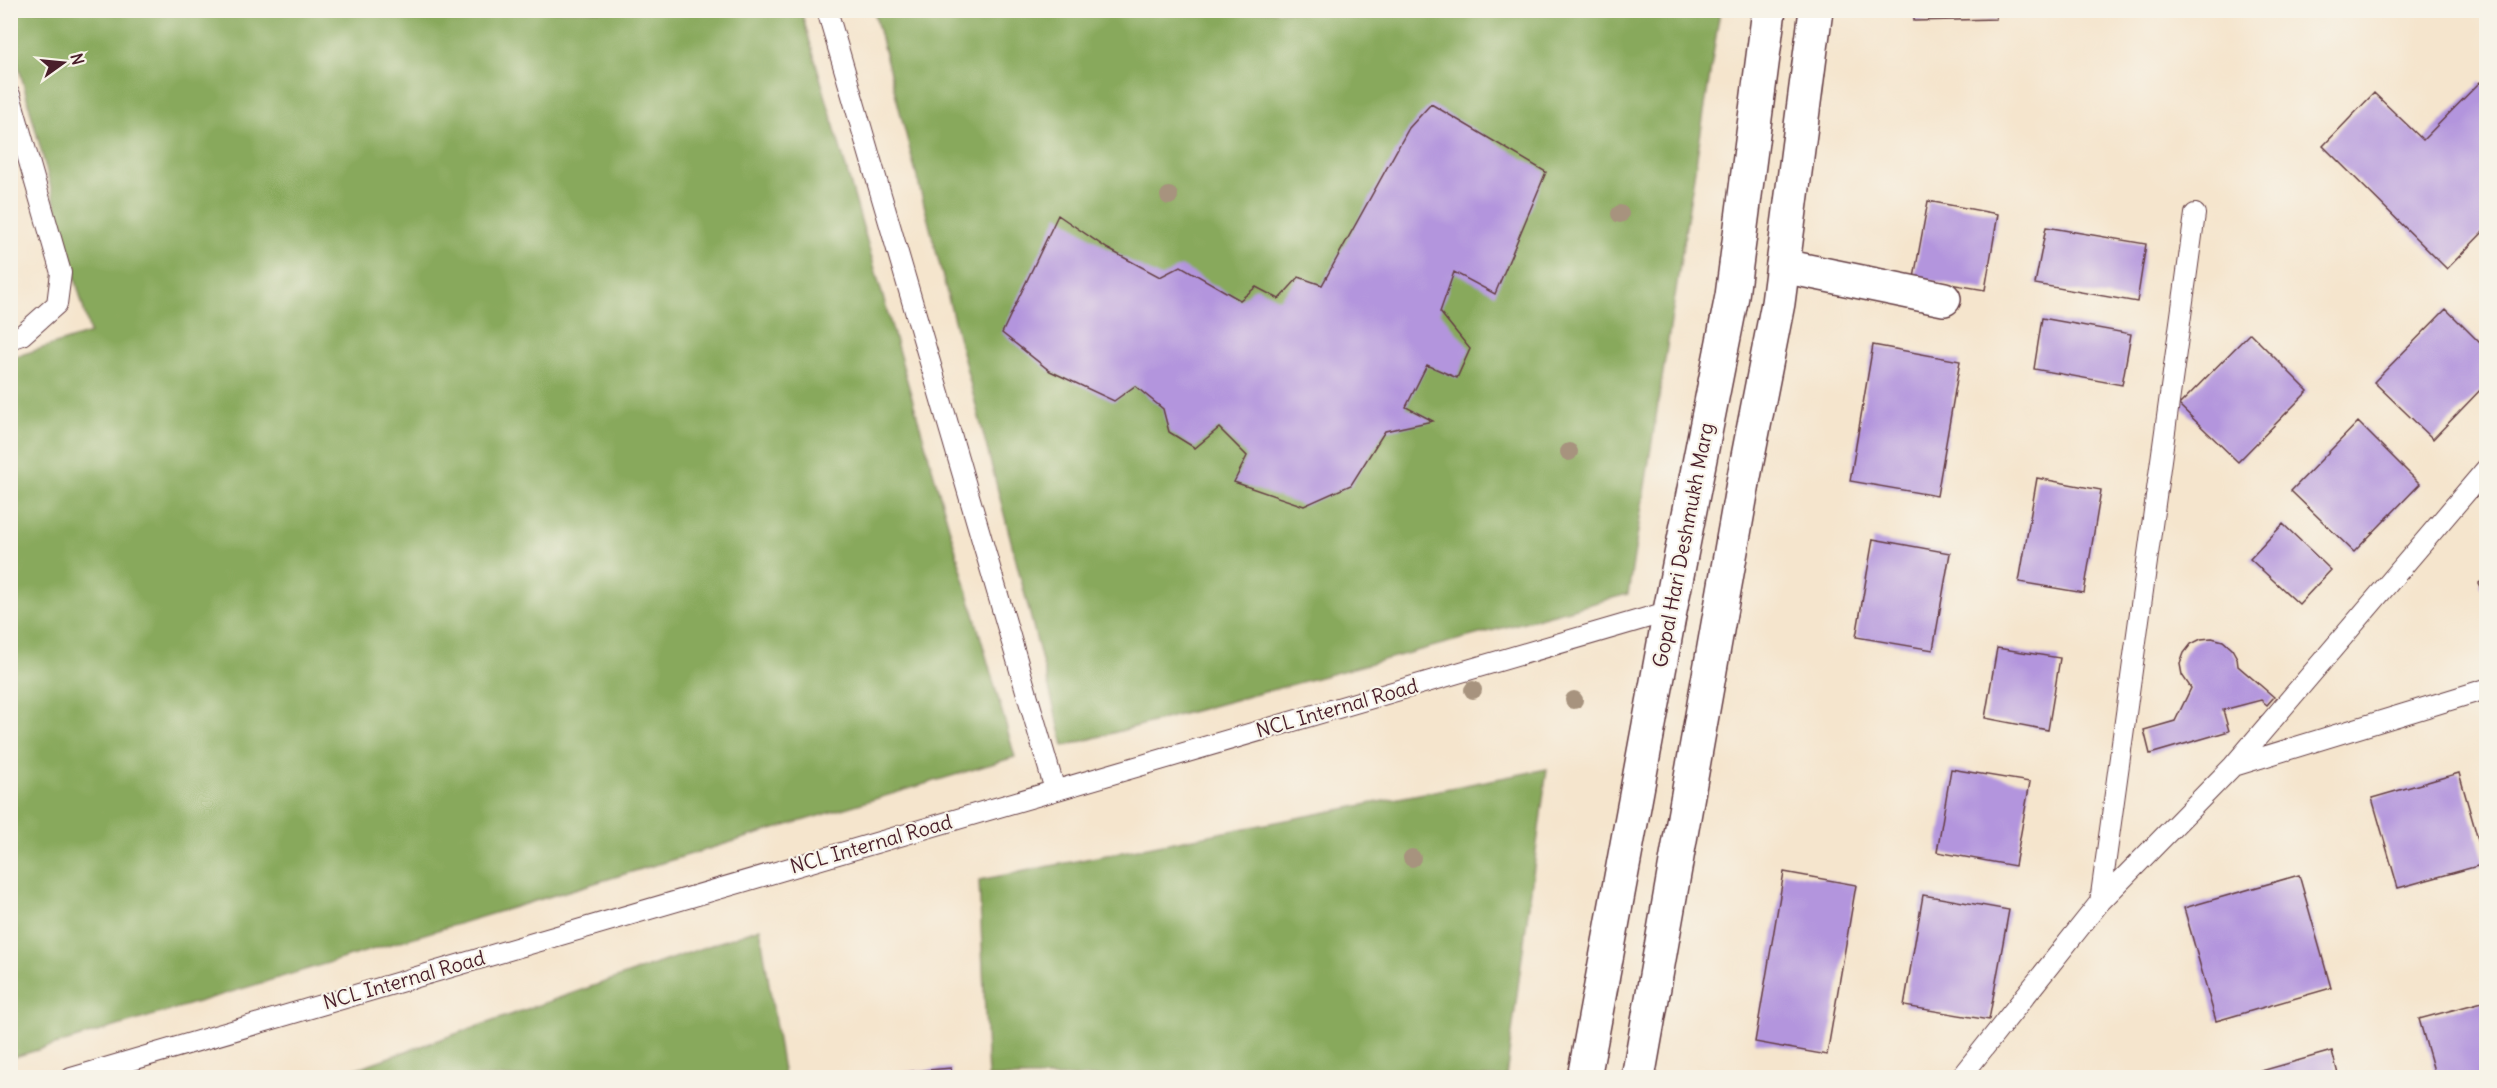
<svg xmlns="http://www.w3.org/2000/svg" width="2497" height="1088" font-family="Delius,sans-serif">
  <rect width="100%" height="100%" fill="#f7f3e8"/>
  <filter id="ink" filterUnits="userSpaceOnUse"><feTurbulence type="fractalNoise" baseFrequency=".0167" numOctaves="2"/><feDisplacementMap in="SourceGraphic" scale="12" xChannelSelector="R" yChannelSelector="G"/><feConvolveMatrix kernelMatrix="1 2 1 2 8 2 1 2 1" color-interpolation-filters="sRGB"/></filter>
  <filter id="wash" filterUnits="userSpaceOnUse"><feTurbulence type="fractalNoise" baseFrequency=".008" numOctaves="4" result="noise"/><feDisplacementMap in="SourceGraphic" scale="24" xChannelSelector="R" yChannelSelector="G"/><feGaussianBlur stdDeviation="1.35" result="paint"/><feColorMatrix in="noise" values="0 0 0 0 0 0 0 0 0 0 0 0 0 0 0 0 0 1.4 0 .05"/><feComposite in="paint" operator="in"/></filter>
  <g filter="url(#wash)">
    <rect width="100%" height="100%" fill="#f5e5cd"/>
    <path fill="#88a95c" stroke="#696444" stroke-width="1.5" d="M11 10 801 11 1015 757 11 1058V358L90 333 11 38Z
      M874 11H1720L1628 594 1064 746Z
      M1547 769 1506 1077H988L979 880Z
      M760 928 784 1077H332Z"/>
    <g id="blocks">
      <path fill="#b395dd" d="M1914 10H1996V19L1914 21Z
        M2480 82 2486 88V229L2447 269 2323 146 2374 93 2423 140Z
        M1431 104 1546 172 1495 294 1454 272 1440 312 1470 349 1457 378 1427 365 1406 407 1433 421 1385 431 1351 485 1304 506 1234 482 1247 456 1219 428 1195 448 1169 432 1163 409 1135 386 1114 401 1050 371 1002 333 1058 215 1108 249 1160 277 1181 266 1240 300 1256 287 1279 299 1299 277 1322 285 1409 128Z
        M1928 201 1998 214 1985 290 1914 278Z
        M2046 227 2146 244 2137 302 2035 284Z
        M2446 309 2486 349V384L2433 439 2374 382Z
        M2042 318 2131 334 2122 385 2034 369Z
        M2250 333 2308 391 2238 462 2179 405Z
        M1873 345 1960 361 1937 496 1850 481Z
        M2358 422 2420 484 2354 552 2291 491Z
        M2037 478 2101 490 2084 593 2019 582Z
        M2283 524 2331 570 2299 604 2250 559Z
        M1873 539 1950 553 1933 650 1856 637Z
        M2486 578V596L2479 583Z
        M2212 638 2223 641 2232 649 2237 658 2238 666 2274 697 2267 705 2261 700 2223 710 2229 731 2150 754 2144 730 2175 721 2191 688 2182 675 2180 664 2184 653 2191 644 2201 639Z
        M1997 648 2060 658 2048 730 1985 718Z
        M1951 769 2030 782 2015 866 1937 852Z
        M2459 773 2485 864 2398 888 2372 798Z
        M1784 872 1856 885 1827 1055 1755 1042Z
        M2299 875 2331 988 2216 1021 2184 908Z
        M1923 895 2009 910 1989 1020 1904 1006Z
        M2486 1001V1078H2436L2419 1019Z
        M2332 1051 2339 1078H2240V1077Z
        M951 1068 952 1078H860V1076Z"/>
    </g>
  </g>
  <g filter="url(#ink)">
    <use href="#blocks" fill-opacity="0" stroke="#643d43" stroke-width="1.5"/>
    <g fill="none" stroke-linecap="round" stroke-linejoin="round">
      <defs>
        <path id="lane" d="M827 10 1055 790
          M10 95 61 273 57 304 22 335 10 339
          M2234 766 2486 689
          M2100 902 2233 766 2486 469
          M71 1078 1670 611
          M1960 1078 2100 902 2195 214"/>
        <path id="street" d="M1783 266 1944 299"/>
        <path id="primary" d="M1584 1078 1670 611 1732 296 1769 10
          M1638 1078 1744 477 1778 303 1816 10"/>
      </defs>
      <use href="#lane" stroke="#643d43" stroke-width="22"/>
      <use href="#street" stroke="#643d43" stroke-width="36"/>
      <use href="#primary" stroke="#643d43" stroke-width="36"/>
      <use href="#lane" stroke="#fff" stroke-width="20"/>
      <use href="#street" stroke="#fff" stroke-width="33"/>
      <use href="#primary" stroke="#fff" stroke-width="33"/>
    </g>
    <g fill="#a7937e">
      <circle cx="1169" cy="196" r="9"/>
      <circle cx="1620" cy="214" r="9"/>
      <circle cx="1569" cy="452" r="9"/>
      <circle cx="1473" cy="690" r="9"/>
      <circle cx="1574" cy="700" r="9"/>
      <circle cx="1412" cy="858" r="9"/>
    </g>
  </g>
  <g text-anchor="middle" stroke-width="4.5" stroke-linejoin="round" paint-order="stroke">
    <g font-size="20" fill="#4a1f2b" stroke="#f7f3e8">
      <text transform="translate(1683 545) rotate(-79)" y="7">Gopal Hari Deshmukh Marg</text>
      <text transform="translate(1337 708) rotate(-16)" y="7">NCL Internal Road</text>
      <text transform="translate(871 844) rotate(-16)" y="7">NCL Internal Road</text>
      <text transform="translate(404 980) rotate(-16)" y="7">NCL Internal Road</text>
    </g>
  </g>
  <rect width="2497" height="1088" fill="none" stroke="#f7f3e8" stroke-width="36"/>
  <g transform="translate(63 63) rotate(75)" stroke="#f7f3e8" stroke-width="4.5" paint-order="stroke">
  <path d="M0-4.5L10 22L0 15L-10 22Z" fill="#4a1f2b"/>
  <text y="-9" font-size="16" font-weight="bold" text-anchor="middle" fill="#4a1f2b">N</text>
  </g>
</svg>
